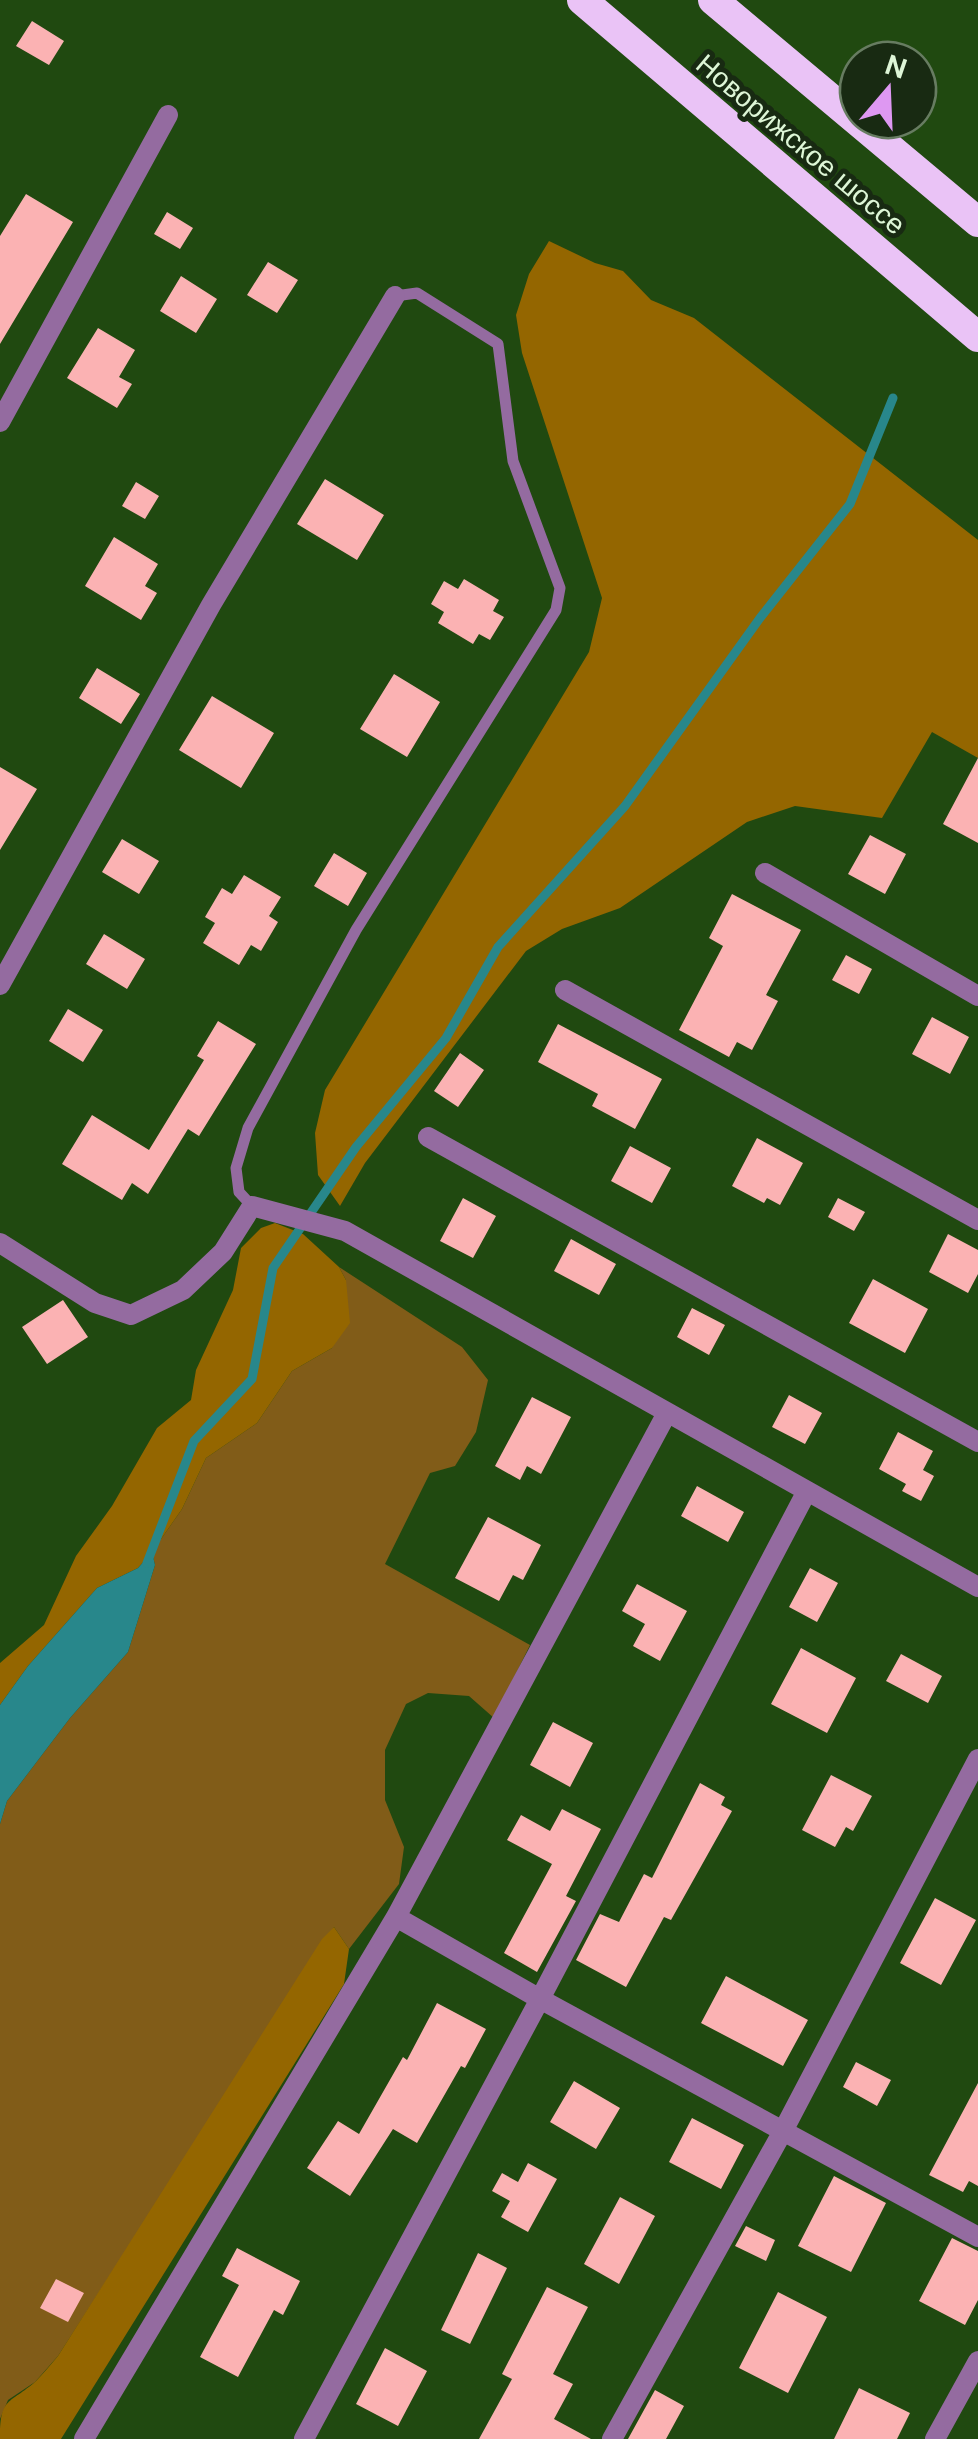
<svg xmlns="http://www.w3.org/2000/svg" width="978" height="2439" font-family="'DM Sans',sans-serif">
  <rect width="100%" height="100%" fill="#204910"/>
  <path fill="#815c18" d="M339 1267 462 1347 488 1380 476 1432 455 1466 430 1473 385 1564 530 1645 494 1718 469 1696 428 1693 406 1704 385 1750V1800L404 1847 399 1884 349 1949 334 1927 58 2356 35 2382 8 2400 0 2419V1824L7 1801 70 1718 128 1652 155 1565 152 1552 182 1509 206 1458 257 1423 292 1371 332 1348 346 1280Z"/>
  <path fill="#946600" d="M549 241 595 263 623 271 651 300 694 318 978 540V758L932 732 882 818 795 806 747 822 620 908 562 929 526 951 365 1163 340 1206 318 1175 315 1133 325 1090 589 652 602 598 522 353 516 315 529 274Z
    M275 1223 303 1234 339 1267 346 1280 350 1323 332 1348 292 1371 257 1423 206 1458 182 1509 152 1552 138 1568 97 1588 28 1666 0 1705V1663L44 1625 76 1556 112 1506 157 1428 191 1400 196 1370 233 1290 241 1248 261 1228Z
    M334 1927 349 1949 344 1984 61 2439H0C0 2396 9 2405 36 2381 44 2373 51 2364 58 2356L322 1939Z"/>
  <path fill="#28878b" d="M152 1552 155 1565 128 1652 70 1718 7 1801 0 1824V1705L28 1666 97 1588 138 1568Z"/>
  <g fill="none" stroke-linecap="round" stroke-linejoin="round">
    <path stroke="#28878b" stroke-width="9" d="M147 1563 194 1441 252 1379 273 1268 356 1147 446 1038 498 947 625 806 760 618 850 504 893 398"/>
  </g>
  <path fill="#fbb2b3" d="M32 21 64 41 49 65 16 46Z
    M26 194 73 222 0 344V236Z
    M167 212 193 228 180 249 154 234Z
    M268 262 298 280 277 313 247 295Z
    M181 276 217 299 196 333 160 311Z
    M98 328 135 350 119 377 132 384 117 408 67 378Z
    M325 479 384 515 357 560 297 524Z
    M136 482 159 496 145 519 122 506Z
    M114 537 158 564 145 586 157 593 141 620 85 586Z
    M464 579 499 600 493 611 504 617 490 640 479 634 473 644 438 623 444 612 431 604 444 581 458 589Z
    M97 668 140 694 121 724 79 698Z
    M394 674 440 702 407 757 360 729Z
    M212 696 274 733 241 788 179 750Z
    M978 758V843L943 824Z
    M0 767 37 789 0 850Z
    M870 835 906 854 885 894 848 874Z
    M122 839 159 861 139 894 102 872Z
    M334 853 367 873 348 906 314 886Z
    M244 875 281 897 269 916 278 922 261 951 251 945 239 965 203 943 215 923 205 917 222 888 232 894Z
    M732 894 801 930 766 995 778 1001 752 1050 737 1042 729 1057 679 1030 723 946 709 938Z
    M104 934 145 959 127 989 86 964Z
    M846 955 872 969 859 994 832 980Z
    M68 1009 103 1030 83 1062 49 1041Z
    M932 1017 969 1037 950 1074 912 1054Z
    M218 1021 256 1044 199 1136 188 1129 148 1194 132 1183 122 1200 62 1164 92 1115 149 1150 204 1060 197 1056Z
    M558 1024 662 1079 635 1129 592 1106 598 1094 538 1062Z
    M460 1053 484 1070 458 1107 434 1091Z
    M757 1138 803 1163 780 1205 767 1198 764 1203 732 1186Z
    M630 1146 671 1168 652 1203 611 1181Z
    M463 1198 496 1216 473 1258 440 1241Z
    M838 1198 865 1212 854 1231 828 1217Z
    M948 1234 978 1250V1274L968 1293 929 1272Z
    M571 1239 616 1264 599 1295 554 1271Z
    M873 1279 928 1309 905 1353 849 1323Z
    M63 1300 88 1337 47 1364 22 1327Z
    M692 1308 725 1325 709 1355 677 1337Z
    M789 1395 822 1413 805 1444 772 1427Z
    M532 1397 571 1417 541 1474 527 1466 520 1480 495 1466Z
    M898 1432 933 1451 923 1470 934 1476 921 1501 902 1491 906 1484 879 1469Z
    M697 1486 744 1512 728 1542 681 1516Z
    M488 1517 541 1545 523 1580 513 1575 499 1601 455 1578Z
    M810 1568 838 1583 817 1622 789 1607Z
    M637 1584 687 1611 660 1661 633 1646 645 1624 622 1611Z
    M801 1648 856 1678 827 1733 771 1704Z
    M901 1654 942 1676 928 1703 886 1681Z
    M553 1722 593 1743 570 1787 530 1765Z
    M831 1775 872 1796 853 1831 846 1827 835 1847 802 1830Z
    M700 1783 725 1797 721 1805 732 1811 671 1920 664 1917 626 1987 576 1960 600 1914 619 1922 644 1874 652 1878Z
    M562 1809 601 1829 566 1896 576 1901 537 1972 504 1953 552 1864 507 1840 521 1815 550 1831Z
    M935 1898 976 1920 941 1985 900 1963Z
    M726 1976 808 2020 783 2066 701 2023Z
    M437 2003 486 2029 465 2068 461 2066 417 2143 393 2129 350 2196 307 2168 338 2121 359 2134 403 2057 407 2060Z
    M856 2062 891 2080 877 2106 843 2087Z
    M574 2081 620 2108 596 2149 550 2122Z
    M978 2083V2186L969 2181 963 2192 929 2175Z
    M692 2118 744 2145 721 2189 669 2162Z
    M528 2163 557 2179 528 2232 501 2217 510 2201 492 2191 502 2173 518 2182Z
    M834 2176 886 2203 851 2272 798 2246Z
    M620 2197 655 2216 619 2284 584 2264Z
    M746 2226 775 2240 766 2261 735 2246Z
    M952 2238 978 2251V2300L965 2325 919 2301Z
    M237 2248 300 2281 283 2315 274 2310 238 2377 200 2357 239 2285 222 2276Z
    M478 2253 507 2268 470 2344 441 2330Z
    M56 2279 84 2293 68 2322 40 2308Z
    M547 2287 588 2307 553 2374 573 2384 554 2419 591 2439H479L512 2379 502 2374Z
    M778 2292 827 2317 788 2393 739 2368Z
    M385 2348 427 2371 398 2426 356 2404Z
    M859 2388 910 2413 897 2439H834Z
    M655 2390 684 2406 666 2439H628Z"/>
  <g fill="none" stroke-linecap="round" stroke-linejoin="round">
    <path stroke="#946ba0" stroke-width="11" d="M252 1206 239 1192 236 1168 248 1128 356 930 556 610 560 588 513 461 498 344 417 293 395 296"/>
    <path stroke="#946ba0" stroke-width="20" d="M0 422 168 115
      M765 873 978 996
      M0 985 211 605 395 296
      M565 990 978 1220
      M428 1137 978 1442
      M0 1243 95 1303 131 1315 183 1290 223 1252 252 1206 345 1231 978 1587
      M396 1917 540 1999 978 2237
      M84 2439 396 1917 667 1413
      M304 2439 540 1999 807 1491
      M612 2439 783 2131 978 1759
      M935 2439 978 2361"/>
    <path stroke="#eac3f6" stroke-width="30" d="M582 0 978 337
      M713 0 978 222"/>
  </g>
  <g text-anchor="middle" stroke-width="10" stroke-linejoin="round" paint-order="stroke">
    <g font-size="28" fill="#def6d7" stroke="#182a12">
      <text transform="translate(801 144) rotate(40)" y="10">Новорижское шоссе</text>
    </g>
  </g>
  <g transform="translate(888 90) rotate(19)"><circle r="48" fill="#182a12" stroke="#677c61" stroke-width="2.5"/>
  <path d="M0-8L18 38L0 25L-18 38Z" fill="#de98f2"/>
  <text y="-15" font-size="28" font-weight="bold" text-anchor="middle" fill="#def6d7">N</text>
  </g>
</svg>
